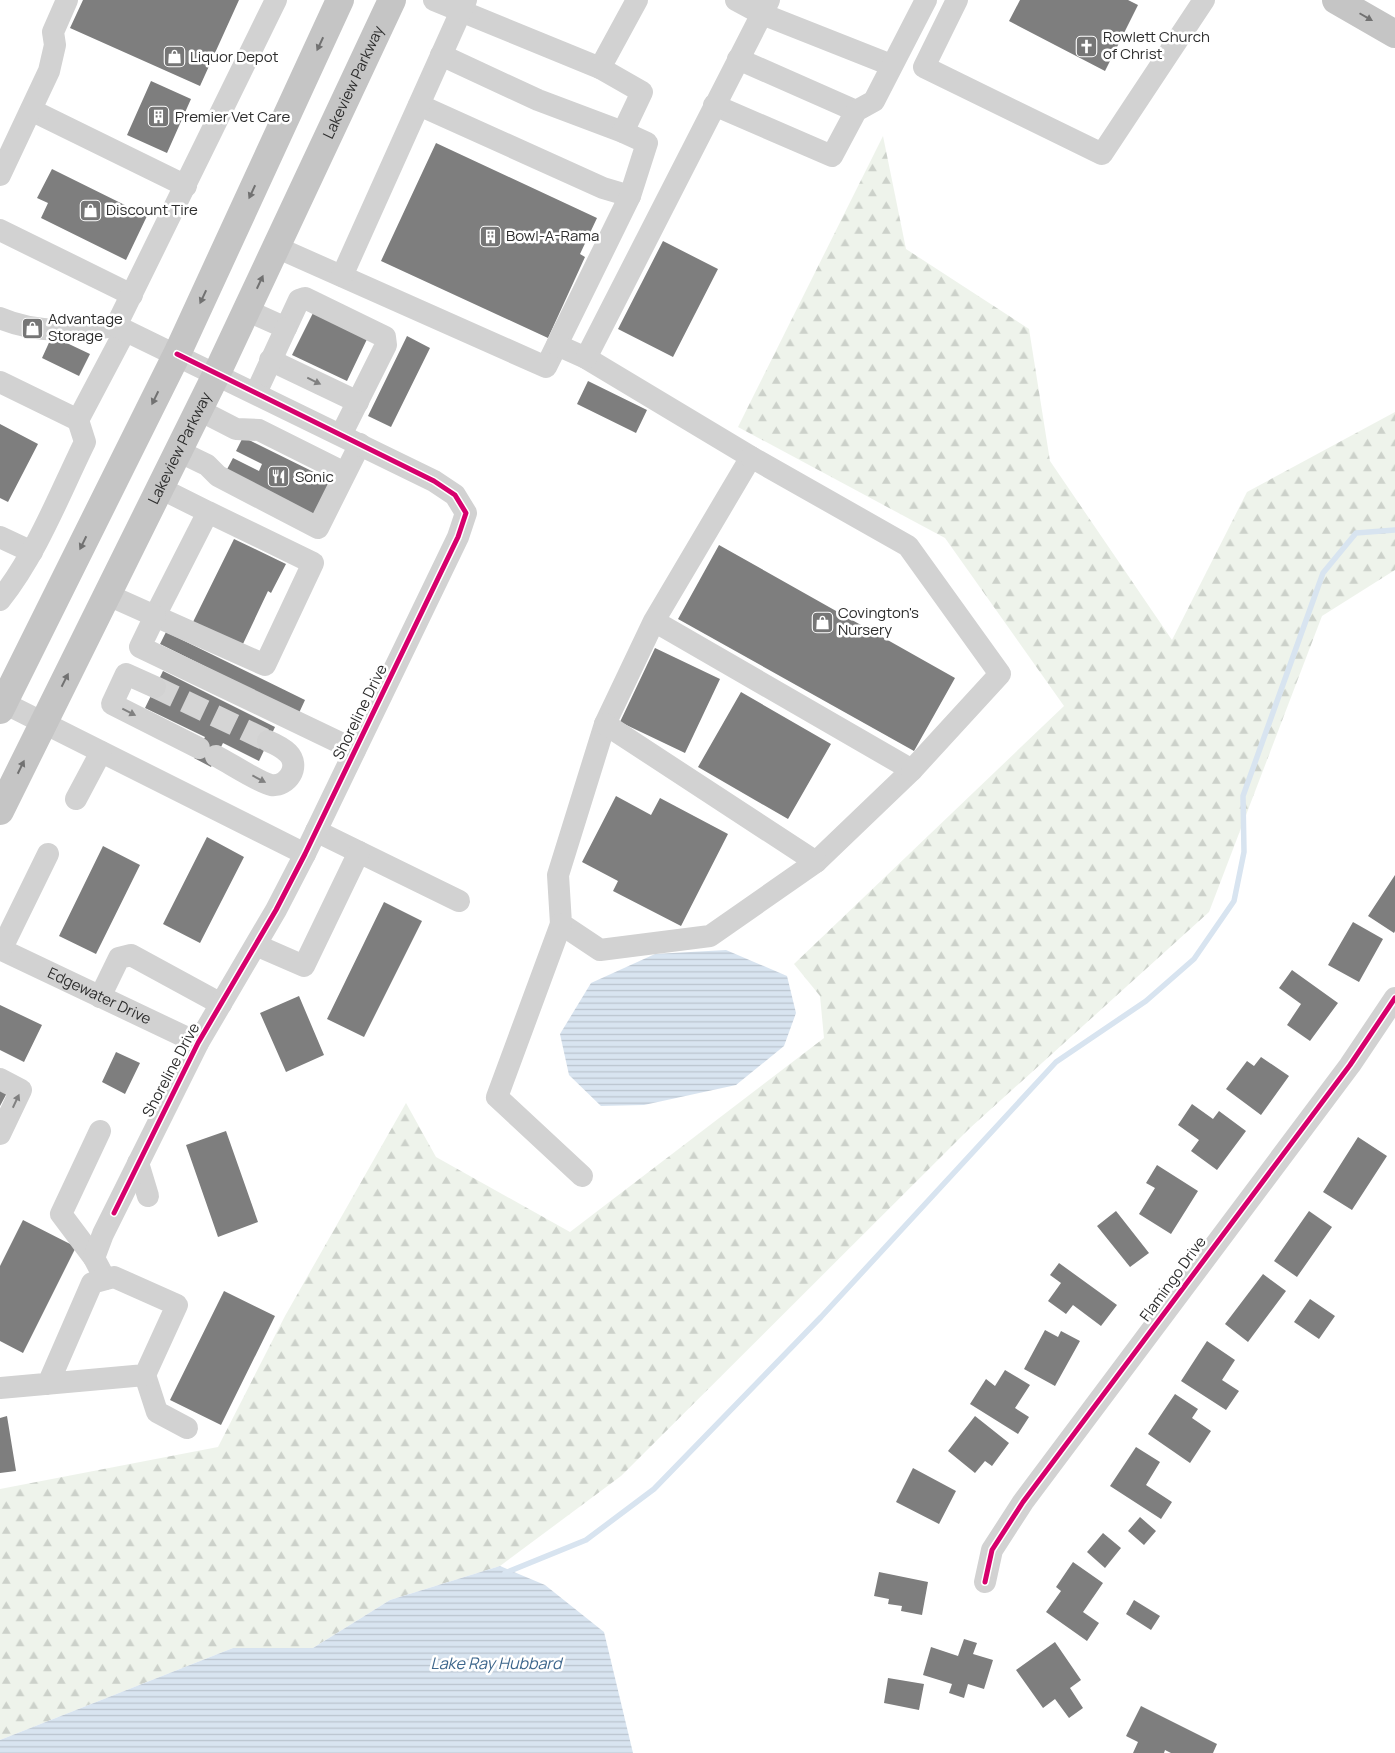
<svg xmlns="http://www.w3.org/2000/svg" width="1395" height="1753" font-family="Manrope,sans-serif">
  <defs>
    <pattern id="forest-firs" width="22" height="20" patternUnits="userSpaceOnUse" patternTransform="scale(1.25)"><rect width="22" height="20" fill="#eef3eb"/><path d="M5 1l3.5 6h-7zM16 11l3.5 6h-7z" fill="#ccd1ca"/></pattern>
    <pattern id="water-rules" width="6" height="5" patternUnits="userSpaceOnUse" patternTransform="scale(1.25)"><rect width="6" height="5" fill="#d8e4f0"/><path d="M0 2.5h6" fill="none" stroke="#bac4ce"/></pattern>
  </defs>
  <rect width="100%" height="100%" fill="#fff"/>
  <path fill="url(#forest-firs)" d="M883 136 906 249 1029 329 1050 461 1172 640 1247 492 1395 412V570L1322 616 1209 912 970 1128 621 1476 500 1566 390 1600 313 1648H233L0 1740V1489L218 1447 285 1316 406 1103 436 1157 570 1232 824 1038 820 996 794 964 1064 706 945 538 738 427Z"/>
  <path fill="url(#water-rules)" d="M726 950 787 976 796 1013 784 1046 736 1085 644 1105 601 1106 569 1075 560 1034 591 983 655 954Z
    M500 1566 545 1585 604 1632 633 1753H0V1740L233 1648H313L390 1600Z"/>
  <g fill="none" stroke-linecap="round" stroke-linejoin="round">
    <path stroke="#d8e4f0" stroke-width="5.5" d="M505 1573 586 1540 654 1489 821 1317 1056 1062 1146 1001 1194 959 1234 901 1244 852 1243 796 1323 573 1356 533 1395 530"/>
  </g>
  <path fill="#7e7e7e" d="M83 0H239L200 86 70 28Z
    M1020 0H1128L1138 5 1105 71 1009 21Z
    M151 81 191 99 167 153 127 135Z
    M436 143 597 218 580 254 585 257 548 338 381 261Z
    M52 169 147 216 126 260 41 218 48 203 37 198Z
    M663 241 718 269 673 357 618 329Z
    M315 309 369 335 347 381 292 355Z
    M52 336 90 354 79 376 42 358Z
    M407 336 430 348 391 427 368 416Z
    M588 381 647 410 636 433 577 404Z
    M0 424 38 444 8 502 0 498Z
    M243 437 334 482 317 518 225 473 233 458 259 471 262 464 236 451Z
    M234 539 286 564 271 593 268 591 242 646 193 622Z
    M719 545 955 678 914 751 678 619Z
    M166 632 305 700 299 713 160 644Z
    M655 648 720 679 685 753 620 722Z
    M163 671 275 727 259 761 223 743 211 767 194 758 205 737 145 708Z
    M741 692 831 744 788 819 698 767Z
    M616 796 651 815 660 798 728 834 681 926 613 891 618 881 582 862Z
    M207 837 244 857 200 943 163 924Z
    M103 846 140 865 96 954 59 936Z
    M1395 875V931L1394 933 1368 916Z
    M384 902 422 921 364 1037 327 1019Z
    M1353 922 1383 939 1359 982 1328 965Z
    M1292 970 1338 1003 1310 1041 1287 1025 1301 1004 1279 988Z
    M299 996 324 1055 286 1072 260 1013Z
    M0 1005 42 1025 24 1062 0 1050Z
    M116 1052 140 1063 125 1094 102 1082Z
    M1261 1057 1289 1076 1261 1115 1226 1089 1247 1061 1254 1066Z
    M0 1085 9 1089 0 1106Z
    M1192 1104 1213 1119 1219 1111 1246 1131 1217 1170 1191 1151 1199 1140 1178 1125Z
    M226 1131 258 1222 218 1237 186 1145Z
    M1358 1137 1387 1156 1352 1210 1323 1192Z
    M1157 1165 1198 1191 1171 1234 1139 1214 1155 1188 1146 1183Z
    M1116 1211 1149 1253 1130 1267 1097 1226Z
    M1309 1211 1332 1227 1297 1277 1274 1261Z
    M23 1220 76 1247 23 1353 0 1341V1266Z
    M1059 1263 1117 1305 1101 1326 1073 1305 1066 1314 1048 1301 1061 1283 1050 1275Z
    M1263 1274 1286 1291 1248 1342 1225 1324Z
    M224 1291 275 1316 221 1425 170 1400Z
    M1310 1299 1335 1316 1319 1339 1294 1322Z
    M1045 1330 1058 1337 1061 1331 1080 1341 1055 1386 1024 1369Z
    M1207 1341 1235 1360 1222 1380 1239 1391 1226 1410 1181 1381Z
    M1005 1370 1030 1385 1015 1408 1029 1417 1018 1434 970 1404 986 1379 995 1386Z
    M1175 1394 1198 1409 1192 1418 1211 1431 1190 1463 1148 1434Z
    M7 1416 16 1471 0 1473V1418Z
    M975 1416 1009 1443 992 1466 985 1461 975 1473 948 1451Z
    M1136 1447 1160 1462 1146 1485 1172 1502 1161 1519 1110 1486Z
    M913 1468 956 1491 939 1524 896 1502Z
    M1140 1517 1156 1531 1144 1545 1128 1531Z
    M1103 1533 1121 1548 1105 1568 1087 1552Z
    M1073 1562 1103 1583 1083 1612 1099 1623 1087 1641 1046 1612 1061 1591 1056 1587Z
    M879 1572 928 1582 922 1615 901 1611 902 1606 888 1604 889 1599 874 1596Z
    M1134 1600 1160 1616 1151 1630 1126 1614Z
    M964 1639 977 1643 973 1654 993 1660 984 1689 968 1684 964 1698 949 1693 952 1684 923 1675 931 1647 958 1656Z
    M1055 1642 1081 1680 1070 1688 1083 1708 1069 1718 1055 1699 1043 1708 1016 1670Z
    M888 1678 924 1684 919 1710 884 1703Z
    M1141 1706 1217 1744 1213 1753H1171L1165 1750 1164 1753H1133L1138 1742 1126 1736Z"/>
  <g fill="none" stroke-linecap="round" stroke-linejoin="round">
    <path stroke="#d5d5d5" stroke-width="22" stroke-dasharray="22 11" stroke-linecap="butt" d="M155 687 268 741"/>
    <g stroke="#d2d2d2" stroke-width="22">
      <path d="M434 0 600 68"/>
      <path d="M736 0 762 14 891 65"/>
      <path d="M957 0 924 67 1102 154 1204 0"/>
      <path d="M441 55 538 100 623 132"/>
      <path d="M738 59 856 111"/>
      <path d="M419 105 603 188 630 196"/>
      <path d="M714 105 832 156 856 111 874 101 926 0"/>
      <path d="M31 110 186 186"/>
      <path d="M0 175 49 71 55 45 53 32 67 0"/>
      <path d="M0 230 132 295"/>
      <path d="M276 247 546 367 630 196 647 143 623 132 642 92 600 68 637 0"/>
      <path d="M342 276 466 0"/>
      <path d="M246 310 286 328 299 300 305 298 385 337 386 345 341 435"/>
      <path d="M0 318C34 333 80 332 116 326"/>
      <path d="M557 345 586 358 751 457 654 621 605 724 558 875 561 924 600 950 710 936 816 862 912 770 654 621"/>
      <path d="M586 358 769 0"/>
      <path d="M270 360 358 402"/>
      <path d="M0 382 78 420"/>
      <path d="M256 393 286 328"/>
      <path d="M199 410 236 429 259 430 345 473"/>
      <path d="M178 451 207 465 218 476 318 528 360 444"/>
      <path d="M751 457 908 546 1000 674 912 770"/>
      <path d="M160 488 208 512 155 616 265 665 313 563 208 512"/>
      <path d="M0 537 32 552"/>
      <path d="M108 595 155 616 140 647 355 750"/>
      <path d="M0 600C37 553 59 495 85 442L78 420 125 331"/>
      <path d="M155 687 126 674 112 704 199 748"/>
      <path d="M0 701 305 854"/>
      <path d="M605 724 816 862"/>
      <path d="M216 756C228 762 260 783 271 785 288 787 301 766 288 753 283 748 275 744 268 741"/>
      <path d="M76 799 101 752"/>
      <path d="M316 831 459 901"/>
      <path d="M561 924 497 1097 582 1176"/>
      <path d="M256 945 304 966 359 852"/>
      <path id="s1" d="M0 949 198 1043"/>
      <path d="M1 950 48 854"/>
      <path d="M100 997 119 958 131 955 221 1004"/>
      <path d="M0 1079 21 1090 0 1134"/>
      <path d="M138 1163 148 1196"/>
      <path d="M94 1258 61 1214 100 1131"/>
      <path d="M105 1279 94 1258 103 1234 198 1043 276 910 305 854 458 537 466 513 455 495 434 481 116 326 276 0"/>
      <path d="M145 1375 157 1412 187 1428"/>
      <path d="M0 1388 145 1375 177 1305 114 1277 92 1283 48 1384"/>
      <path d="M985 1582 992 1550 1023 1502 1350 1065 1395 998"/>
    </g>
    <g stroke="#c5c5c5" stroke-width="28">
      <path d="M1336 0 1395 34"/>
      <path d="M0 710 177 354 340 0"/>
      <path id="s2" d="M0 811 217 373 392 0"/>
    </g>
    <defs>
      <path id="cycleway" d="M114 1213 198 1043 276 910 305 854 458 537 466 513 455 495 434 481 177 354
        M985 1582 992 1550 1023 1502 1350 1065 1395 998"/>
    </defs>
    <use href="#cycleway" stroke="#fff" stroke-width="8"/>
    <use href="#cycleway" stroke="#d6006c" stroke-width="5"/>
  </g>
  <defs><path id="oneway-solid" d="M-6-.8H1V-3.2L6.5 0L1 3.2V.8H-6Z" transform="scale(1.25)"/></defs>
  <g fill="#717171">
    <use href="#oneway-solid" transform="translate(1366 17) rotate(30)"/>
    <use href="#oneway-solid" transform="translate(320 44) rotate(115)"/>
    <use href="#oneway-solid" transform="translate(252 192) rotate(115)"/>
    <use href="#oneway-solid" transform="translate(260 282) rotate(-65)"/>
    <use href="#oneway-solid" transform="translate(203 297) rotate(115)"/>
    <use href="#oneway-solid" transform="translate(155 398) rotate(116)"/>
    <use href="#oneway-solid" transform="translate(83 543) rotate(116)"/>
    <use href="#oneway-solid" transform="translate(65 680) rotate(-63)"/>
    <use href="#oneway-solid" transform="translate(21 767) rotate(-64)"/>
  </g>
  <g fill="#808080">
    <use href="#oneway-solid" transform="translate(314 381) rotate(26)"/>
    <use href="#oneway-solid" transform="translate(129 712) rotate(27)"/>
    <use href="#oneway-solid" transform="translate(259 779) rotate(28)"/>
    <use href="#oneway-solid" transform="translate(16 1101) rotate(-65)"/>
  </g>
  <defs>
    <symbol id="church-square" viewBox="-11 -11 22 22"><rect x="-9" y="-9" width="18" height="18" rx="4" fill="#767676" stroke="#fff"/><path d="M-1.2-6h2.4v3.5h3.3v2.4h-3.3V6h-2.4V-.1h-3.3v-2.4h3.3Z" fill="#fff"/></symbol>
    <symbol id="shop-square" viewBox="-11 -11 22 22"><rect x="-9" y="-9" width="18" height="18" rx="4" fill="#767676" stroke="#fff"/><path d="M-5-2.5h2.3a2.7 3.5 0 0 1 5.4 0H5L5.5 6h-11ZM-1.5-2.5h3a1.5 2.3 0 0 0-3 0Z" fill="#fff"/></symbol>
    <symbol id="building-square" viewBox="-11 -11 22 22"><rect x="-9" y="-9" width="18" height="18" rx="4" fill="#767676" stroke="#fff"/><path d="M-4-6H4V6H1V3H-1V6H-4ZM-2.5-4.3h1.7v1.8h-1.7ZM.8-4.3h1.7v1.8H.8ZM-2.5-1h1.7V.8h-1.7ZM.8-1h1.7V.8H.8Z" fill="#fff"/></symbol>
    <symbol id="restaurant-square" viewBox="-11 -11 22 22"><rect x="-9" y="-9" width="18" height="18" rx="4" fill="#767676" stroke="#fff"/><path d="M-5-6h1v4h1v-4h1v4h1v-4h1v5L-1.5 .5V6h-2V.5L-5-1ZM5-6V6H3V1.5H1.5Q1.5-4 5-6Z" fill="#fff"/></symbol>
  </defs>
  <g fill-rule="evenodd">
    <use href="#church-square" x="1074" y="34" width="25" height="25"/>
    <use href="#shop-square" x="162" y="44" width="25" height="25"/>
    <use href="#building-square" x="146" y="104" width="25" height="25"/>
    <use href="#shop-square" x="78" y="198" width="25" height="25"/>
    <use href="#building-square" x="478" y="224" width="25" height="25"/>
    <use href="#shop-square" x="20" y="316" width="25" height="25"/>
    <use href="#restaurant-square" x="266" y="464" width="25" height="25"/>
    <use href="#shop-square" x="810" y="610" width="25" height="25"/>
  </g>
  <g text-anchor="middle" stroke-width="5" stroke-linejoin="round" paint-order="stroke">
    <g font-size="15" fill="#2d2d2d" stroke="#fff" text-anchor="start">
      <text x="1103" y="42">Rowlett Church<tspan x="1103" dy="17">of Christ</tspan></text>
      <text x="190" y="62">Liquor Depot</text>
      <text x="175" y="122">Premier Vet Care</text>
      <text x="106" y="215">Discount Tire</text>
      <text x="506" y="241">Bowl-A-Rama</text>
      <text x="48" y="324">Advantage<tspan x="48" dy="17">Storage</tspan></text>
      <text x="295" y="482">Sonic</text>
      <text x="838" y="618">Covington's<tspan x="838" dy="17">Nursery</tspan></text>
    </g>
    <g font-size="15" fill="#2d2d2d" stroke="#fff">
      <text dy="5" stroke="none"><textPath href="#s2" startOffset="810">Lakeview Parkway</textPath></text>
      <text dy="5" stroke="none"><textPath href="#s2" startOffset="405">Lakeview Parkway</textPath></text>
      <text transform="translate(360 712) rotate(-64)" y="5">Shoreline Drive</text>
      <text dy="5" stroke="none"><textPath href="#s1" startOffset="110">Edgewater Drive</textPath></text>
      <text transform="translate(171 1070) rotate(-62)" y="5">Shoreline Drive</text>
      <text transform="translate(1173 1279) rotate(-54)" y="5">Flamingo Drive</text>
    </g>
    <g font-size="16" font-style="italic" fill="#3d668c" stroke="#fff">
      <text x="496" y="1669">Lake Ray Hubbard</text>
    </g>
  </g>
</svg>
